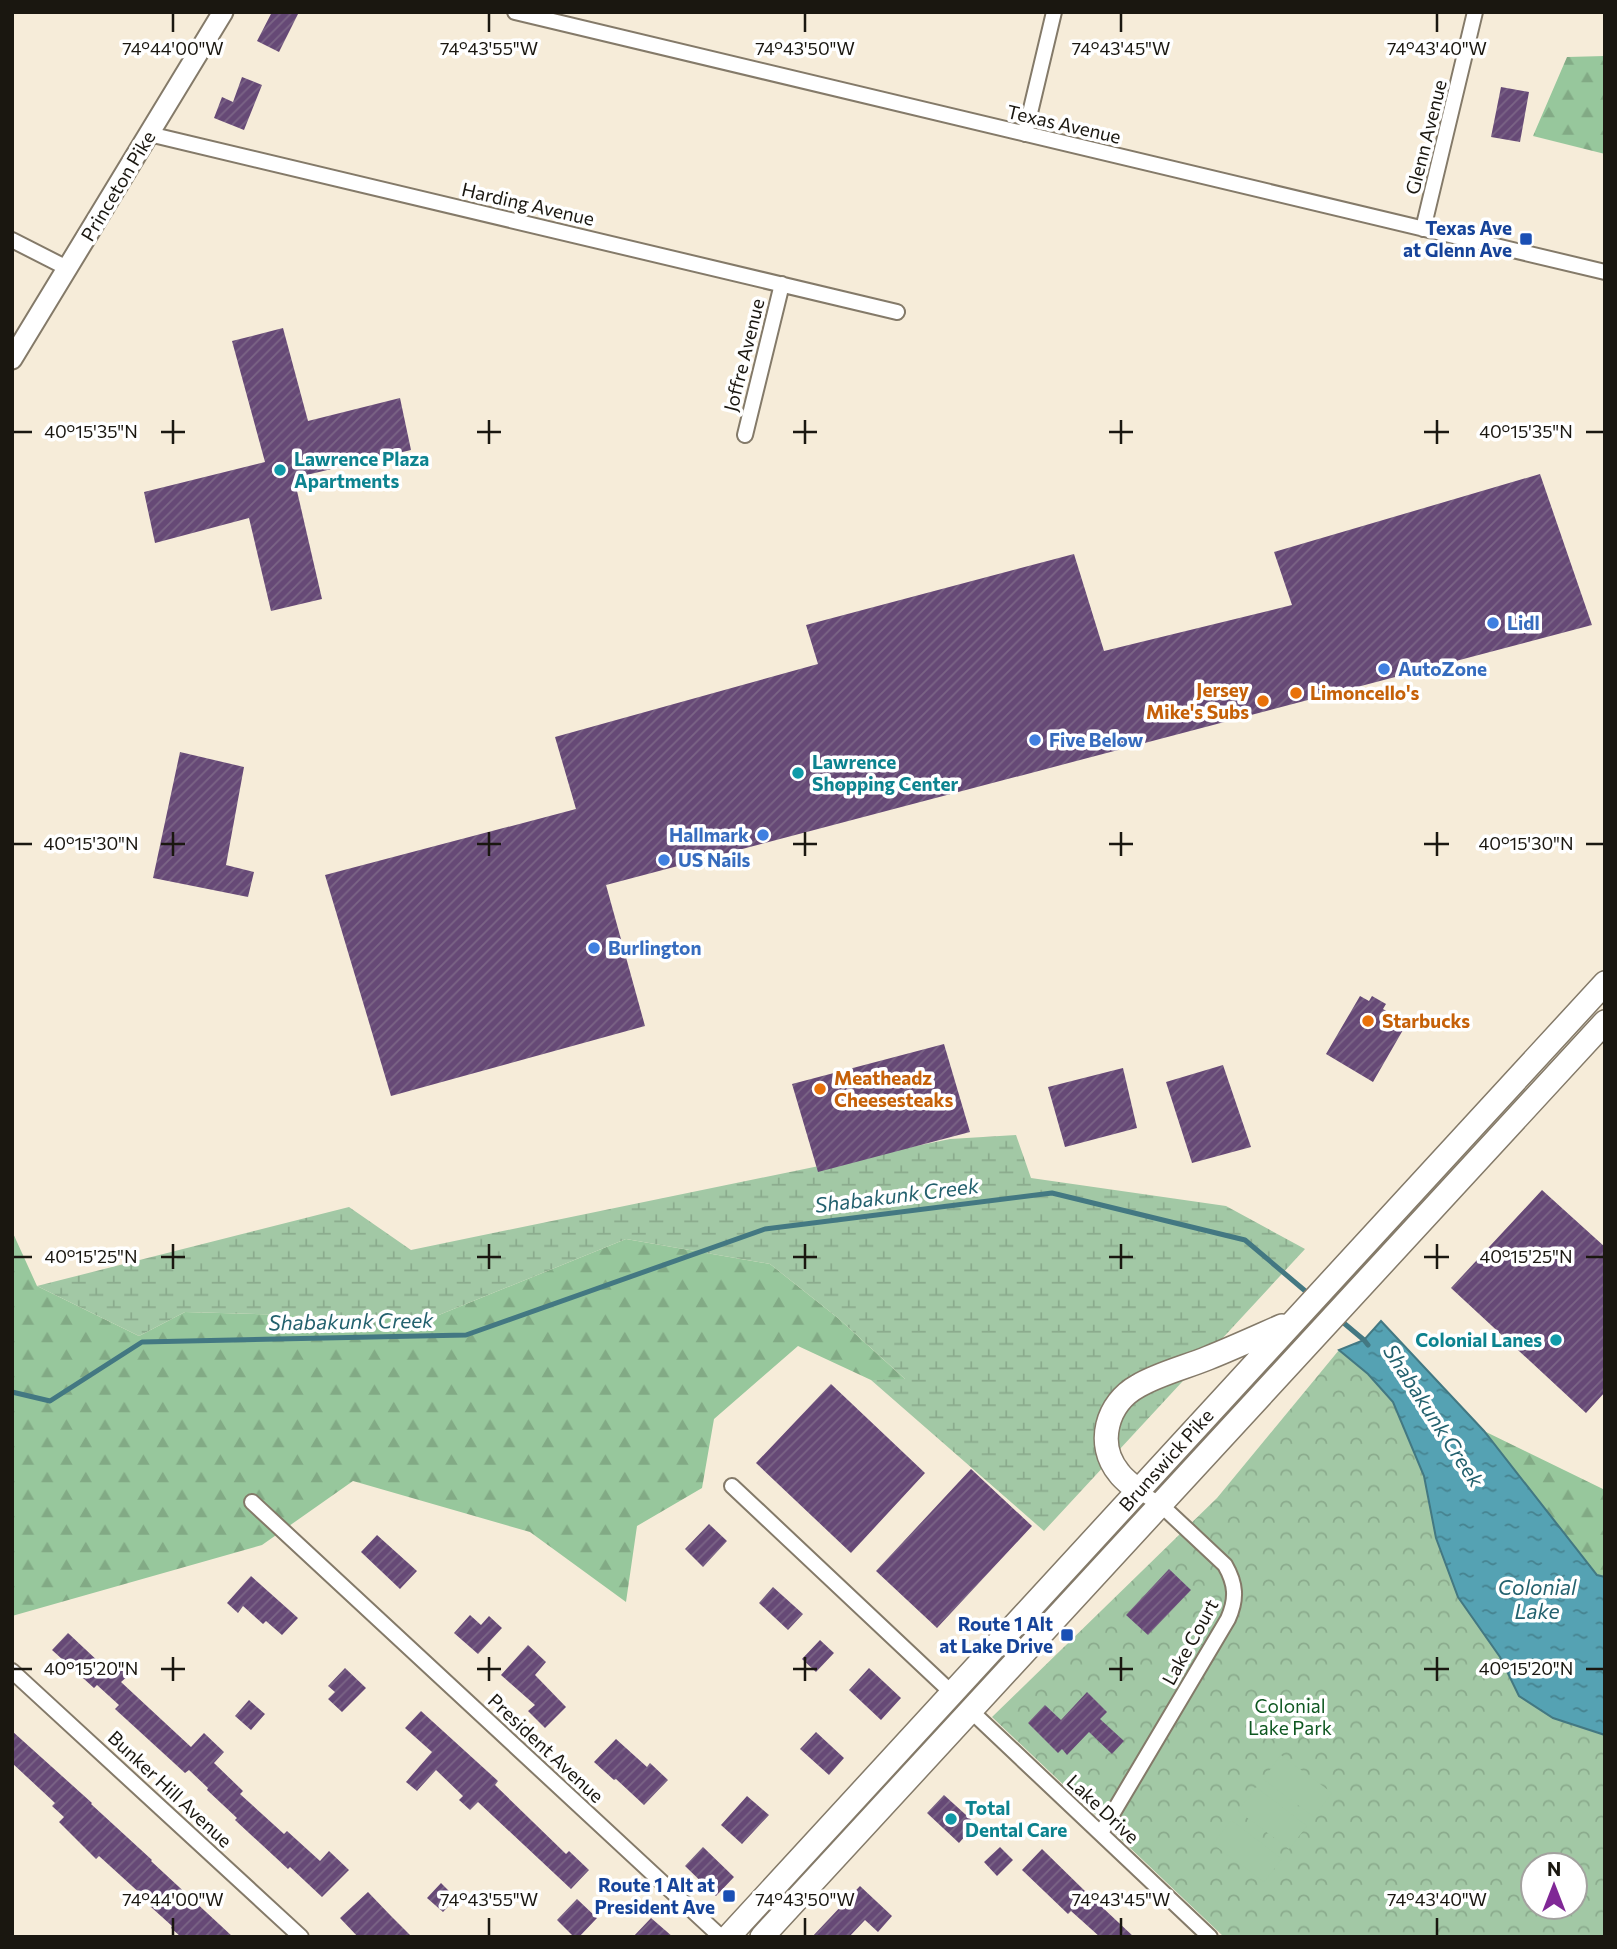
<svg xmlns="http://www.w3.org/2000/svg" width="1617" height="1949" font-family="Commissioner,sans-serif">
  <defs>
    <pattern id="forest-firs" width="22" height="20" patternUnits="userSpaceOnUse" patternTransform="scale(1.75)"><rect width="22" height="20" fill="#97c79c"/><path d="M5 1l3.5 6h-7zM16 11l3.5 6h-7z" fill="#82aa85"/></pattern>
    <pattern id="wetland-marsh" width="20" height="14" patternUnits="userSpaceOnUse" patternTransform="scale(1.75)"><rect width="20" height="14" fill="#a2c8a5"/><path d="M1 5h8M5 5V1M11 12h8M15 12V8" fill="none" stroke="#8bab8d"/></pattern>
    <pattern id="park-crowns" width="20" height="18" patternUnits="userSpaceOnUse" patternTransform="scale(1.75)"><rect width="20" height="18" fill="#a2c8a5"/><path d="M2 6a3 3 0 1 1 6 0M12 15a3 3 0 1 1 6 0" fill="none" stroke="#8bab8d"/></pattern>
    <pattern id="water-ripples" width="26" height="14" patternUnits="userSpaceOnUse" patternTransform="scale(1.75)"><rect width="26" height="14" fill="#55a2b3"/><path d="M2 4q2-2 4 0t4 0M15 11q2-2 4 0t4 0" fill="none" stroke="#468390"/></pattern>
    <pattern id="building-hatch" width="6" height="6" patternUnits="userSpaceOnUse" patternTransform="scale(1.75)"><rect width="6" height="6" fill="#664976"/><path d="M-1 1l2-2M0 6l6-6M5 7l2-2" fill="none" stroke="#7b6586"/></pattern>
  </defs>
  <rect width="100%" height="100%" fill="#f6ecd9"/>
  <path fill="url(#forest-firs)" d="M1605 56V154L1533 136 1567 57Z
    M12 1231 37 1286 139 1336 185 1312 429 1319 626 1239 770 1264 838 1318 906 1380H871L798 1346 714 1419 702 1488 637 1526 626 1602 530 1532 353 1481 262 1545 12 1616Z
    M1484 1431 1605 1490V1577L1597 1575Z"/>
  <path fill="url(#wetland-marsh)" d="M1016 1135 1031 1178 1226 1206 1305 1249 1044 1531 871 1380 905 1379 838 1318 770 1264 626 1239 429 1319 185 1312 139 1336 37 1286 349 1207 411 1250 950 1139Z"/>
  <path fill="url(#park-crowns)" fill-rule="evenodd" d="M1339 1350 1368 1374 1393 1402 1424 1476 1436 1538 1458 1597 1500 1657 1519 1696 1553 1718 1605 1735V1937H1224L992 1717 1217 1498ZM1533 1865H1575V1907H1533Z"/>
  <path fill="#a2c8a5" d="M1281 1755 1332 1793 1314 1817 1263 1779Z
    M1256 1787 1307 1826 1289 1849 1238 1811Z
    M1231 1820 1282 1859 1264 1882 1213 1844Z"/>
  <path fill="url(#water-ripples)" stroke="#437882" stroke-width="2" d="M1381 1321 1484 1431 1597 1575 1605 1577V1735L1553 1718 1519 1696 1500 1657 1458 1597 1436 1538 1424 1476 1393 1402 1368 1374 1339 1350 1364 1340Z"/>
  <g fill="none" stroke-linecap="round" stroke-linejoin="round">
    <path stroke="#437882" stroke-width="5" d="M1339 1319 1364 1340 1368 1345
      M12 1392 50 1401 142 1342 466 1335 765 1229 1052 1193 1245 1240 1310 1295"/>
  </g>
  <path fill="url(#building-hatch)" d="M272 12H299L279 52 257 41Z
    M242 77 262 85 244 130 214 118 222 97 233 102Z
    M1501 87 1529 92 1520 142 1491 137Z
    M283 328 308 421 400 398 411 450 294 478 322 599 271 611 249 518 155 543 144 492 265 462 232 341Z
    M1540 474 1592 625 606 885 645 1026 391 1096 325 875 576 809 555 737 818 664 806 625 1074 554 1104 651 1292 605 1274 552Z
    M180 752 244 767 226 865 254 872 248 897 153 878Z
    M1360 996 1369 1001 1372 996 1386 1004 1383 1009 1407 1023 1373 1082 1326 1054Z
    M944 1044 970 1132 818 1172 792 1084Z
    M1223 1065 1251 1147 1192 1163 1166 1082Z
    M1123 1068 1137 1128 1065 1147 1048 1087Z
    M1542 1190 1605 1247V1392L1586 1413 1451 1288Z
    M831 1384 925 1473 851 1553 756 1463Z
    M971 1469 1032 1526 937 1628 876 1571Z
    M709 1524 727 1541 703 1567 685 1549Z
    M377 1535 417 1571 400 1589 361 1552Z
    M1169 1569 1191 1590 1148 1635 1126 1615Z
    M251 1576 298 1618 282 1635 266 1621 263 1624 243 1606 238 1613 227 1603Z
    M773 1587 803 1614 788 1630 759 1603Z
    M470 1615 481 1625 489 1616 502 1628 478 1654 454 1633Z
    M68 1633 101 1664 104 1661 113 1670 118 1665 129 1675 121 1682 191 1747 204 1733 224 1752 214 1763 243 1791 240 1794 284 1834 287 1831 320 1861 329 1851 349 1870 322 1897 290 1867 288 1869 235 1820 237 1818 207 1790 208 1788 189 1770 185 1773 115 1709 119 1705 97 1685 94 1688 52 1650Z
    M820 1640 834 1653 816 1672 802 1659Z
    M528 1645 546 1662 535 1675 566 1707 545 1728 528 1711 535 1705 501 1675Z
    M345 1668 366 1688 342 1712 328 1699 335 1692 328 1686Z
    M869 1668 901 1698 881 1720 849 1690Z
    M1087 1692 1107 1712 1100 1719 1124 1741 1112 1754 1089 1732 1067 1755 1062 1749 1058 1753 1028 1723 1045 1705 1061 1720Z
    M249 1700 265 1714 251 1730 235 1716Z
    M421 1711 498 1781 495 1785 566 1854 569 1851 589 1870 571 1889 478 1802 470 1810 459 1800 463 1796 436 1770 417 1791 406 1782 432 1752 405 1728Z
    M12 1731 92 1803 91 1804 152 1860 151 1861 233 1937H181L171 1928 172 1926 141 1898 143 1896 99 1856 96 1859 59 1822 64 1817 52 1806 55 1803 12 1763Z
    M816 1732 844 1758 829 1775 800 1749Z
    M616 1739 647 1767 650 1763 668 1780 644 1805 616 1779 614 1780 594 1762Z
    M944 1795 976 1824 959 1843 927 1813Z
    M747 1796 769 1815 742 1844 721 1825Z
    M703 1847 734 1877 716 1896 685 1866Z
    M1000 1847 1013 1860 997 1876 984 1862Z
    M1042 1849 1087 1893 1134 1937H1100L1071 1911 1068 1914 1044 1891 1022 1870Z
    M441 1883 456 1898 443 1912 427 1898Z
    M860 1886 892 1916 878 1932 865 1920 849 1937H812Z
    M368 1892 391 1916 412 1937H358L340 1918Z
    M577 1899 597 1918 579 1937H574L557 1920Z
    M651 1918 673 1937H633Z"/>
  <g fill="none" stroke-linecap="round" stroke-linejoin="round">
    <defs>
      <path id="minor" d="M515 12 1605 272
        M149 134 897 312
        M1025 134 1054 12
        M1423 229 1475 12
        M12 240 67 268
        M745 435 782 284
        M732 1486 952 1693
        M252 1502 721 1937
        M12 1671 301 1937
        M970 1710 1210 1937
        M1101 1833 1228 1619C1237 1599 1236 1584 1225 1565L1161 1505 1138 1491"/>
      <path id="secondary" d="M12 359 223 12"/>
      <path id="primary" d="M1138 1491C1132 1485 1124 1480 1119 1473 1095 1444 1107 1403 1138 1386 1158 1374 1186 1367 1208 1358 1233 1348 1257 1337 1282 1326
        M728 1937C1020 1619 1311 1300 1605 983
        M762 1937 1605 1022"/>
    </defs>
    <use href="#minor" stroke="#847a69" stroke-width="18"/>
    <use href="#secondary" stroke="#847a69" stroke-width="23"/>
    <use href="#primary" stroke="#847a69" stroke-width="26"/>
    <use href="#minor" stroke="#fff" stroke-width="14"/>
    <use href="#secondary" stroke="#fff" stroke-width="19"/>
    <use href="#primary" stroke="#fff" stroke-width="23"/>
  </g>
  <path fill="none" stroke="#1a1710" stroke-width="2.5" d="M173 14V32M489 14V32M805 14V32M1121 14V32M1437 14V32M173 420V444M489 420V444M805 420V444M1121 420V444M1437 420V444M14 432H32M161 432H185M477 432H501M793 432H817M1109 432H1133M1424 432H1449M1586 432H1603M173 832V856M489 832V856M805 832V856M1121 832V856M1437 832V856M14 844H32M161 844H185M477 844H501M793 844H817M1109 844H1133M1424 844H1449M1586 844H1603M173 1244V1269M489 1244V1269M805 1244V1269M1121 1244V1269M1437 1244V1269M14 1257H32M161 1257H185M477 1257H501M793 1257H817M1109 1257H1133M1424 1257H1449M1586 1257H1603M173 1657V1681M489 1657V1681M805 1657V1681M1121 1657V1681M1437 1657V1681M14 1669H32M161 1669H185M477 1669H501M793 1669H817M1109 1669H1133M1424 1669H1449M1586 1669H1603M173 1918V1935M489 1918V1935M805 1918V1935M1121 1918V1935M1437 1918V1935"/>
  <g fill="#1a4fb4" stroke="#fff" stroke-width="2.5">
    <rect x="1519" y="232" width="14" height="14" rx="3.5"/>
    <rect x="1060" y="1628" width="14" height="14" rx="3.5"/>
    <rect x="722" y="1889" width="14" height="14" rx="3.5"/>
  </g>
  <g fill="#0f9aa8" stroke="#fff" stroke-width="2.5">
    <circle cx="280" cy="470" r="7"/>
    <circle cx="798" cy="773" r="7"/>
    <circle cx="1556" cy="1340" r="7"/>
    <circle cx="951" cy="1819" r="7"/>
  </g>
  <g fill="#3f7fe0" stroke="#fff" stroke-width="2.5">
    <circle cx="1493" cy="623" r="7"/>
    <circle cx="1384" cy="669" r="7"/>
    <circle cx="1035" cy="740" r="7"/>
    <circle cx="763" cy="835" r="7"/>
    <circle cx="664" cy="860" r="7"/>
    <circle cx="594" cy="948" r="7"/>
  </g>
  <g fill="#e8710a" stroke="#fff" stroke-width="2.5">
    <circle cx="1296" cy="693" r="7"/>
    <circle cx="1263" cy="701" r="7"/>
    <circle cx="1368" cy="1021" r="7"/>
    <circle cx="820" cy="1089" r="7"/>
  </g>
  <g text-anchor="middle" stroke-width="7" stroke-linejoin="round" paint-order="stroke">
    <g font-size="19" fill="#1a1710" stroke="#fff">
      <text transform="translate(1064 124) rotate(13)" y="7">Texas Avenue</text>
      <text transform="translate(1426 137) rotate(-76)" y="7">Glenn Avenue</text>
      <text transform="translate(118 186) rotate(-59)" y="7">Princeton Pike</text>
      <text transform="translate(528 204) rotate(13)" y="7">Harding Avenue</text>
      <text transform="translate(744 355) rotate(-76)" y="7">Joffre Avenue</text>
      <text transform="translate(1166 1460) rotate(-48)" y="7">Brunswick Pike</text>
      <text transform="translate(1190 1642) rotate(-61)" y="7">Lake Court</text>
      <text transform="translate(546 1748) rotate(43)" y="7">President Avenue</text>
      <text transform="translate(170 1789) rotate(43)" y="7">Bunker Hill Avenue</text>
      <text transform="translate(1103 1809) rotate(43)" y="7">Lake Drive</text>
    </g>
    <g font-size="19" font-weight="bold" fill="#164399" stroke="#fff" text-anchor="end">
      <text x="1512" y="235">Texas Ave<tspan x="1512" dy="22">at Glenn Ave</tspan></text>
      <text x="1053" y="1631">Route 1 Alt<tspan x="1053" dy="22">at Lake Drive</tspan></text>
      <text x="715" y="1892">Route 1 Alt at<tspan x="715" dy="22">President Ave</tspan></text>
    </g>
    <g font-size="19" font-weight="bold" fill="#0d838f" stroke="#fff" text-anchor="start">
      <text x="294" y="466">Lawrence Plaza<tspan x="294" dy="22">Apartments</tspan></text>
      <text x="812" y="769">Lawrence<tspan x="812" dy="22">Shopping Center</tspan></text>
      <text x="1542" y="1347" text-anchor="end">Colonial Lanes</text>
      <text x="965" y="1815">Total<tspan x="965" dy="22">Dental Care</tspan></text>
    </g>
    <g font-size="19" font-weight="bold" fill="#366cbe" stroke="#fff" text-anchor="start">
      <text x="1507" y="630">Lidl</text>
      <text x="1398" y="676">AutoZone</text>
      <text x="1049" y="747">Five Below</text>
      <text x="749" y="842" text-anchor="end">Hallmark</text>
      <text x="678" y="867">US Nails</text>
      <text x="608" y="955">Burlington</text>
    </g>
    <g font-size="19" font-weight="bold" fill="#c56008" stroke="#fff" text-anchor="start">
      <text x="1249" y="697" text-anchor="end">Jersey<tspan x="1249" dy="22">Mike's Subs</tspan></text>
      <text x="1310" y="700">Limoncello's</text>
      <text x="1382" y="1028">Starbucks</text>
      <text x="834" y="1085">Meatheadz<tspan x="834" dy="22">Cheesesteaks</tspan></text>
    </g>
    <g font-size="19" fill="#0e5720" stroke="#fff">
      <text x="1290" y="1713">Colonial<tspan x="1290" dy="22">Lake Park</tspan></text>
    </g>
    <g font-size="21" font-style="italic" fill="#23616e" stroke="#fff">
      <text transform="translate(897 1196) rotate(-7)" y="7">Shabakunk Creek</text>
      <text transform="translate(351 1322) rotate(-1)" y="7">Shabakunk Creek</text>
      <text transform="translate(1433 1416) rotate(57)" y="7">Shabakunk Creek</text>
      <text x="1537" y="1595">Colonial<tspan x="1537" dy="24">Lake</tspan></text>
    </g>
  </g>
  <g font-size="18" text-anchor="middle" fill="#1a1710" stroke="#fff" stroke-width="7" stroke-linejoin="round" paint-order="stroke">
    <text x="173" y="55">74°44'00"W</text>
    <text x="489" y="55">74°43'55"W</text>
    <text x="805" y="55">74°43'50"W</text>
    <text x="1121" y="55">74°43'45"W</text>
    <text x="1437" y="55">74°43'40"W</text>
    <text x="91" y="438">40°15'35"N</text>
    <text x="1526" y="438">40°15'35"N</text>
    <text x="91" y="850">40°15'30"N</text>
    <text x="1526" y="850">40°15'30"N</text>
    <text x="91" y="1263">40°15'25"N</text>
    <text x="1526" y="1263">40°15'25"N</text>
    <text x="91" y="1675">40°15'20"N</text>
    <text x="1526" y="1675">40°15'20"N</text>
    <text x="173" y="1906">74°44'00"W</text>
    <text x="489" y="1906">74°43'55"W</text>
    <text x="805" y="1906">74°43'50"W</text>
    <text x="1121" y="1906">74°43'45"W</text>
    <text x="1437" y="1906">74°43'40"W</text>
  </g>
  <rect width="1617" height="1949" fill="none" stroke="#1a1710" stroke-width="28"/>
  <g transform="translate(1554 1886)"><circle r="33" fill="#ffffff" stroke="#a3a29f" stroke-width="2"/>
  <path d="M0-5L12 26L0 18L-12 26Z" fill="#802896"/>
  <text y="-10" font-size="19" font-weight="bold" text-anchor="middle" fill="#1a1710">N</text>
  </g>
</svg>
